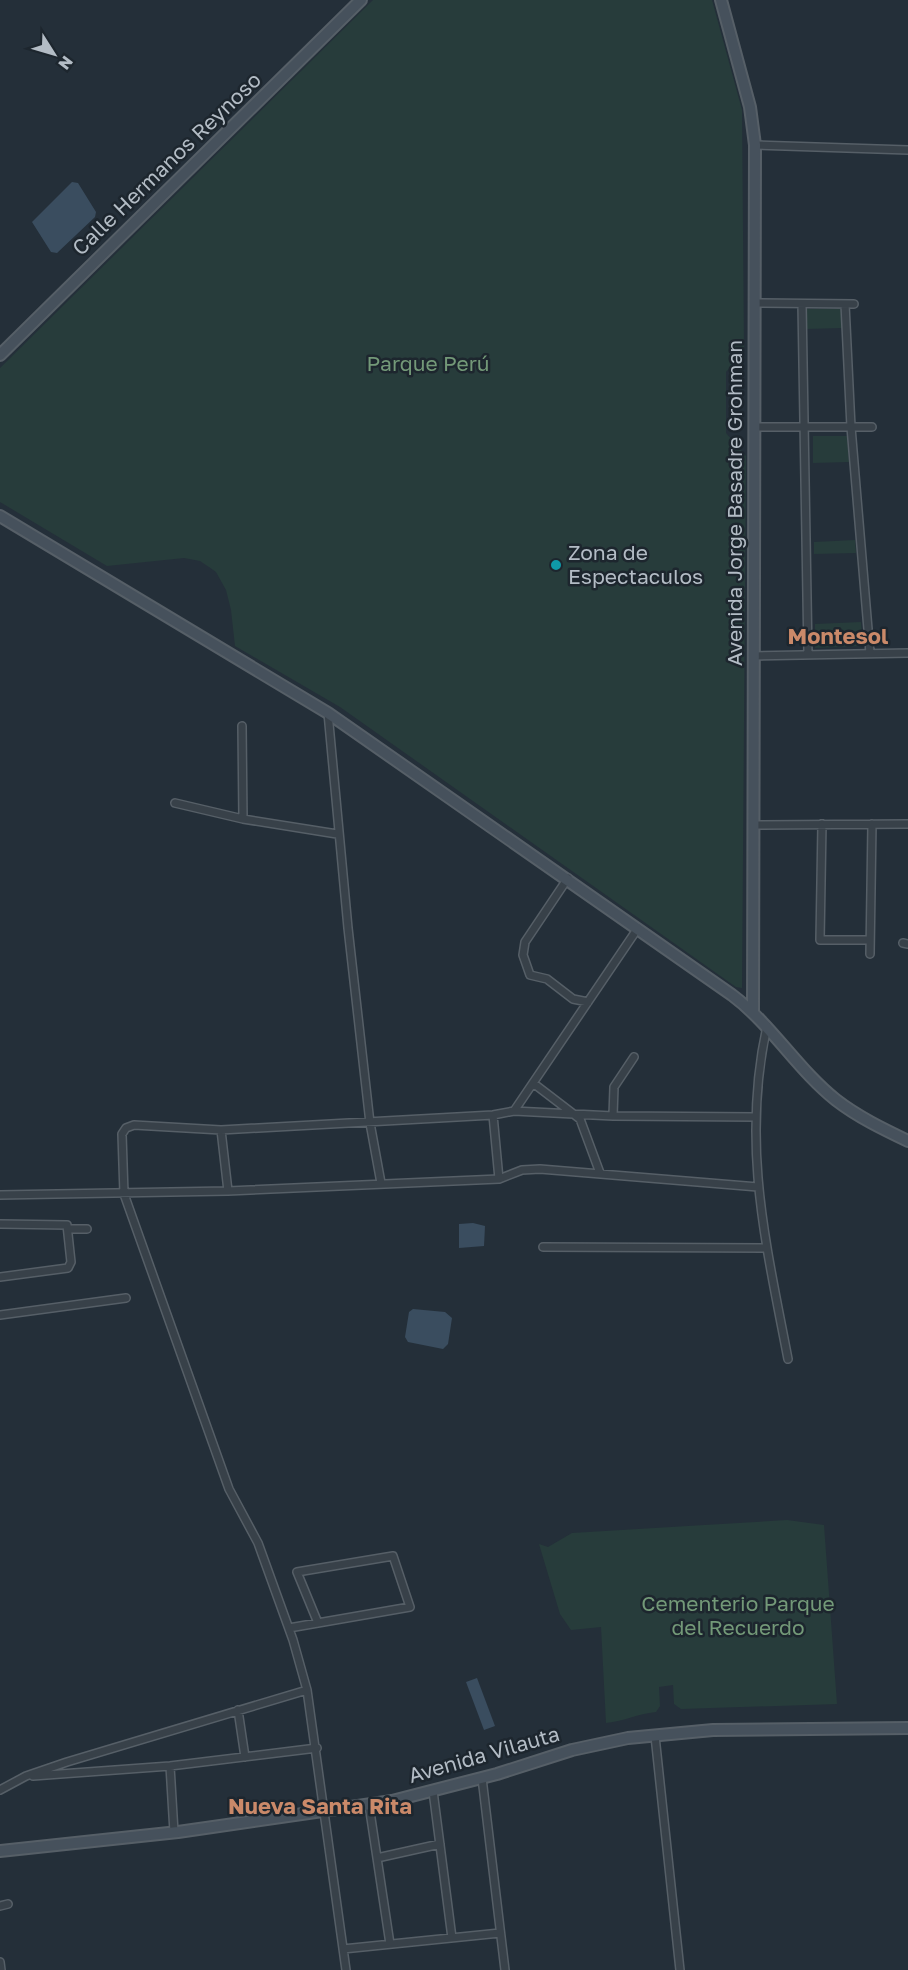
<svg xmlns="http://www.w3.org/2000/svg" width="908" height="1970" font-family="'Golos Text',sans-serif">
  <rect width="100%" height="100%" fill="#242f39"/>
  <path fill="#273c3b" d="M373 0H712L742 110 744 351 726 372V433L746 456 742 988 736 987 340 707 235 646 231 610 226 590 216 572 209 567 200 561 184 558 107 566 0 502V368Z
    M806 309H842V328L806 329Z
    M813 436H847L849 462 813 463Z
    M855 540 856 553 814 554V542Z
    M861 622 863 646 815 648V624Z
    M787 1520 824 1525 837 1704 681 1709 674 1704 673 1685 659 1687 660 1706 656 1712C637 1714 625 1721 606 1723L601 1627 571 1630 560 1614 539 1544 548 1547 572 1533Z"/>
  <path fill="#3a4d5f" d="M72 182 78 183 96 212 95 217 57 253 51 252 32 222Z
    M473 1223 485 1226 484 1246 459 1248V1224Z
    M413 1309 445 1312 452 1318 448 1344 443 1349 408 1342 405 1337 409 1312Z
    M477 1678 495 1726 484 1730 466 1682Z"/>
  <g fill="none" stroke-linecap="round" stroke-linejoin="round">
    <defs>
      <path id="street" d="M755 145 908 150
        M754 303 854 304
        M802 304 808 655
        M845 304 851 427 870 653
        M754 427H872
        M754 656 908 653
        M328 713 348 928 370 1123 381 1183
        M242 726 243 819
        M175 803 243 819 337 834
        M822 824 820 940H870
        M754 825 908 824
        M568 878 525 942 523 955 530 975 547 979 573 999 588 1002
        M903 943 908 944
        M870 954 872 824
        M767 1026C741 1144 766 1244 788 1359
        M533 1083 580 1119 600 1173
        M514 1111 638 928
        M493 1115 499 1179
        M613 1116 614 1087 634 1057
        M221 1130 228 1191
        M0 1195 228 1191 499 1179 522 1170 540 1169 758 1187
        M0 1224 67 1225 71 1262 68 1268 0 1277
        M69 1229H87
        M543 1247 765 1248
        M0 1315 126 1298
        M289 1628 410 1607 393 1556 297 1572 318 1623
        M238 1710 245 1757
        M655 1736 680 1970
        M170 1766 174 1832
        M33 1776 170 1766 317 1748
        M482 1778 505 1970
        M0 1790 26 1776 67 1762 307 1690
        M433 1791 452 1938
        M369 1805 390 1944
        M377 1858 440 1844
        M0 1906 8 1904
        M343 1949 500 1933
        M0 1962 1 1970
        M346 1970 307 1690 293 1640 258 1543 229 1489 124 1194 122 1134 126 1128 134 1125 221 1130 493 1115 514 1111 613 1116 756 1117"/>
      <path id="secondary" d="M721 0 750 107 755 145 753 1011
        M0 355 361 0
        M0 516 328 713 732 995C772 1025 797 1069 836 1100 858 1117 883 1129 908 1141
        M0 1851 178 1832 392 1801 497 1774 572 1750 628 1738 713 1730 908 1728"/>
    </defs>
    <use href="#street" stroke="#565f67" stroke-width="10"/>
    <use href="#secondary" stroke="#565f67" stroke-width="14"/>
    <use href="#street" stroke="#384149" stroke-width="7"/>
    <use href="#secondary" stroke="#46515c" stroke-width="10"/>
  </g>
  <circle fill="#0f9aa8" stroke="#1d262e" stroke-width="2" cx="556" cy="565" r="6"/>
  <g text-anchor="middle" stroke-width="5" stroke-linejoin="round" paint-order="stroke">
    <g font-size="21" fill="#b3bcc5" stroke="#1d262e">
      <text transform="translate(167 164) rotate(-44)" y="7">Calle Hermanos Reynoso</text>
      <text transform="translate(735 503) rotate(-90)" y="7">Avenida Jorge Basadre Grohman</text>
      <text transform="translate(484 1755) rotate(-16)" y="7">Avenida Vilauta</text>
    </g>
    <g font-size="21" fill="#739978" stroke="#1d262e">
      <text x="428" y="371">Parque Perú</text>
      <text x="738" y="1611">Cementerio Parque<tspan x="738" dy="24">del Recuerdo</tspan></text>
    </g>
    <g font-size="21" fill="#b3bcc5" stroke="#1d262e" text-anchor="start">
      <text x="568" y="560">Zona de<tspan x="568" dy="24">Espectaculos</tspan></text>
    </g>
    <g font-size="22" font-weight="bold" fill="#ca8969" stroke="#1d262e">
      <text x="838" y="644">Montesol</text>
      <text x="320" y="1814">Nueva Santa Rita</text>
    </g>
  </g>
  <g transform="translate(54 54) rotate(127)" stroke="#1d262e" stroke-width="4.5" paint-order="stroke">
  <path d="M0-4.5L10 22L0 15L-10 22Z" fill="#b3bcc5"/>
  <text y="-9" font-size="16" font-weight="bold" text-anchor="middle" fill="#b3bcc5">N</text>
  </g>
</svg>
